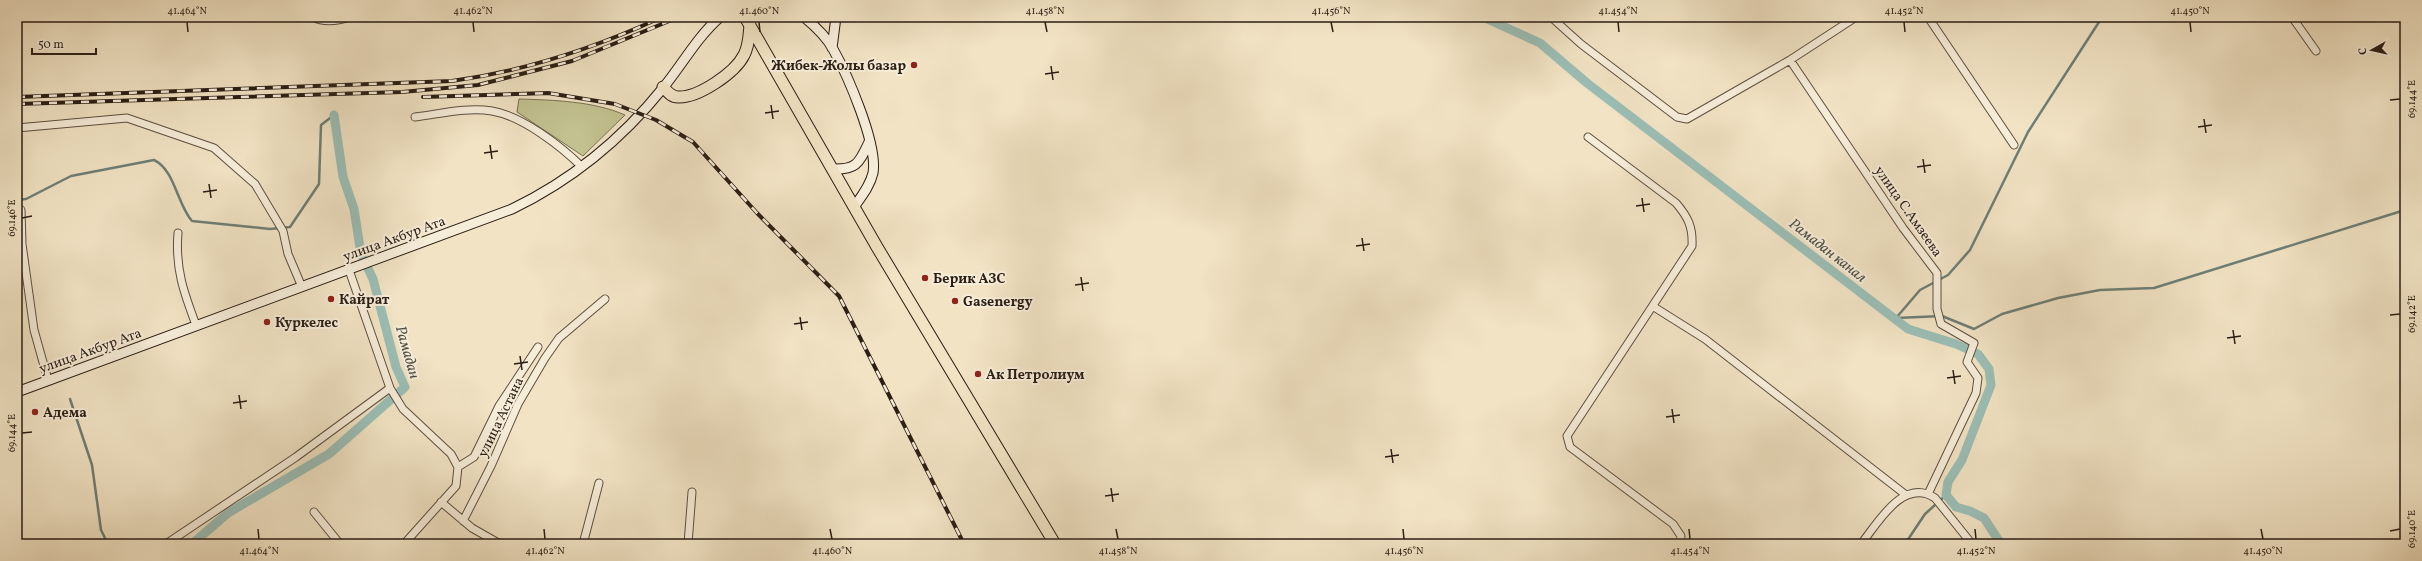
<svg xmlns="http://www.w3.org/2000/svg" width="2422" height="561" font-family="Vollkorn,serif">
  <rect width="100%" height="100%" fill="#f1e3c4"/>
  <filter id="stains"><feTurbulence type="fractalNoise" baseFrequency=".005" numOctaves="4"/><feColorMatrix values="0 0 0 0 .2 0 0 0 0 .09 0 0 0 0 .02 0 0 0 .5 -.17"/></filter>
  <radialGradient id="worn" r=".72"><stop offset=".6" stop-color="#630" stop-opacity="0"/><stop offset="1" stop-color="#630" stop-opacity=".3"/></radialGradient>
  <path fill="#c2c18f" stroke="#767052" d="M519 99C553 100 593 101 625 115L583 156 517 112Z"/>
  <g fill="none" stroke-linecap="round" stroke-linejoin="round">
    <path stroke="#6e7e76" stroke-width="2.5" d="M17 200 26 199 71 176 154 160C175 170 177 204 192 221L270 229 290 227 319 184 321 125 334 115
      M1896 318 1942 316 1974 329 2002 314 2058 298 2100 290 2154 288 2405 210
      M1896 318 1920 290 1948 275 1970 250 2028 132 2099 22 2105 17
      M70 399 92 465 101 530 108 544
      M1905 544 1925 514 1946 495"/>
    <path stroke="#9bbeb6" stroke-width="9" d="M1483 17 1540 43 1587 83 1908 329 1956 344 1978 354 1989 369 1991 385 1962 460 1948 482 1946 495 1956 507 1970 511 1984 518 2001 544
      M192 544 228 513 329 454 405 387 396 367 373 279 361 254 354 209 343 177 334 115"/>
    <defs>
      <path id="minor" d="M313 17C324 23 338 21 350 17
        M1551 17 1581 44 1677 117 1687 119 1790 60 1903 228 1937 273V309L1941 324 1974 343 1967 362 1978 378 1976 393 1928 494
        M1928 17 2014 145
        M2292 17 2316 51
        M1790 60 1856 17
        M415 117C440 114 467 107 492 111 522 116 561 146 582 167
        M17 128 127 118 214 148 255 184 283 231 288 254 302 287
        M1588 137 1676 203C1688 217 1693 227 1692 246L1567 436 1570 447 1673 524 1681 536 1680 544
        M21 210 22 244 34 330 48 380
        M178 233C175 269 184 293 196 325
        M349 270 390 388 403 409 451 454 458 467 456 486 404 544
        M1654 307 1705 339 1906 495
        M458 467 474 457 499 406 538 347
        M441 502 472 528 500 544
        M314 512 340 544
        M463 521 491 466 518 404 545 358 559 338 605 299
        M166 544 296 457 390 388
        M583 544 599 483
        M688 544 692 492
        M1861 544C1878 523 1903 477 1935 498L1972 544"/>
      <path id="secondary" d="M804 17C815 26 826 36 833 49 847 74 878 144 873 173 870 186 861 197 854 207
        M832 48 836 17
        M832 169C857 170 859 163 869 142
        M17 392 512 209C570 181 622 139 663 88 682 65 697 37 720 17"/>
      <path id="trunk" d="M745 17 877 247 1055 544
        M663 87C668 92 671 97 678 97 698 98 735 73 744 55 749 46 749 35 750 25"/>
    </defs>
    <use href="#minor" stroke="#5c4f41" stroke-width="9"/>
    <use href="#secondary" stroke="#2a1e15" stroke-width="11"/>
    <use href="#trunk" stroke="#2a1e15" stroke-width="13"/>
    <use href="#minor" stroke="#f6edd9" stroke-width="7"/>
    <use href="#secondary" stroke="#f6edd9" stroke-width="9"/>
    <use href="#trunk" stroke="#f1e3c4" stroke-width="11"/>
    <defs>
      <path id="rail" d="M17 97 452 81C525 71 595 48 662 17
        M423 97 548 93 615 104 656 120 693 142 757 213 839 296 964 544
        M17 104 402 92 478 85 572 61 679 17"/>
    </defs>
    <use href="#rail" stroke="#2a1e15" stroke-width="4"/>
    <use href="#rail" stroke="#f6edd9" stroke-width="2.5" stroke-dasharray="8" stroke-linecap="butt"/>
  </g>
  <path fill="none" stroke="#2a1e15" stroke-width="1.5" d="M187 22 188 32M473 22 474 32M759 22 760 32M1045 22 1047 32M1331 22 1333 32M1618 22 1619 32M1904 22 1905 32M2190 22 2191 32M1051 66 1053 80M1045 74 1059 72M2390 100 2400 99M771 105 773 119M765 113 779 111M2204 119 2206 133M2198 127 2212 125M490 145 492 159M484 153 498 151M1923 159 1925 173M1917 167 1931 165M209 184 211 198M203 192 217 190M1642 198 1644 212M1636 206 1650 204M22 218 32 216M1362 238 1364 251M1356 246 1370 244M1081 277 1083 291M1075 285 1089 283M2390 315 2400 314M800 317 802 330M794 324 808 322M2233 330 2235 344M2227 338 2241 336M520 356 522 370M514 364 528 362M1953 370 1955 384M1947 378 1961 376M239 395 241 409M233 403 247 401M1672 409 1674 423M1666 417 1680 415M22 433 32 432M1391 449 1393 463M1385 457 1399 455M1111 488 1113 502M1105 496 1119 494M258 529 259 539M544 529 545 539M830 529 832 539M1116 529 1118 539M1403 529 1404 539M1689 529 1690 539M1975 529 1976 539M2261 529 2263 539M2390 531 2400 529"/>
  <g fill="#8f2418" stroke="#f6edd9" stroke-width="1.5">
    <circle cx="914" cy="65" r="4"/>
    <circle cx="925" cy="278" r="4"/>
    <circle cx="331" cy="299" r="4"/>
    <circle cx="955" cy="301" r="4"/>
    <circle cx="267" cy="322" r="4"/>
    <circle cx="978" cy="374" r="4"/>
    <circle cx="35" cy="412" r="4"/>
  </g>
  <g text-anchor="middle" stroke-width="4" stroke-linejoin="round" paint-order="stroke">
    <g font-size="14" font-weight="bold" fill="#2a1e15" stroke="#f6edd9" text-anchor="start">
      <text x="906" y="70" text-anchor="end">Жибек-Жолы базар</text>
      <text x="933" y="283">Берик АЗС</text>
      <text x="339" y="304">Кайрат</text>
      <text x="963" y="306">Gasenergy</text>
      <text x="275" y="327">Куркелес</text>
      <text x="986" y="379">Ак Петролиум</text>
      <text x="43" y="417">Адема</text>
    </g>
    <g font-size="14" fill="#2a1e15" stroke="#f6edd9">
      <text transform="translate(1909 211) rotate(55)" y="5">улица С.Амзеева</text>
      <text transform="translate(394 238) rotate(-20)" y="5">улица Акбур Ата</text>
      <text transform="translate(90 350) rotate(-20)" y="5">улица Акбур Ата</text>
      <text transform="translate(500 417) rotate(-64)" y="5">улица Астана</text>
    </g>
    <g font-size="15" font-style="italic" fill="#4c4e45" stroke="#f6edd9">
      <text transform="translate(1828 250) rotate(38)" y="5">Рамадан канал</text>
      <text transform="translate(408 352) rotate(74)" y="5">Рамадан</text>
    </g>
  </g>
  <rect width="2422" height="561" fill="none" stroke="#f1e3c4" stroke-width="44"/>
  <g transform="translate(2372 50) rotate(262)" stroke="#f6edd9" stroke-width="3" paint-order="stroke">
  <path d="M0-3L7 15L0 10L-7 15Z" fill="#2a1e15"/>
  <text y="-6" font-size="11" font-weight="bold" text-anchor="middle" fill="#2a1e15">С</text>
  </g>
  <path d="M32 48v6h64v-6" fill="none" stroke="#2a1e15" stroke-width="2"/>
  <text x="38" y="48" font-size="12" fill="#2a1e15" stroke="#f6edd9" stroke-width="3" paint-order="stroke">50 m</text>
  <rect x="22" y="22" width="2378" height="517" fill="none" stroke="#2a1e15" stroke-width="1.5"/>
  <g font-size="10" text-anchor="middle" fill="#2a1e15">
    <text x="187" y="14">41.464°N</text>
    <text x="473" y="14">41.462°N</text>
    <text x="759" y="14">41.460°N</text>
    <text x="1045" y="14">41.458°N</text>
    <text x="1331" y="14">41.456°N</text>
    <text x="1618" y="14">41.454°N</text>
    <text x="1904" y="14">41.452°N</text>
    <text x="2190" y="14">41.450°N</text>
    <text transform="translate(2411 99) rotate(-90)" y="4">69.144°E</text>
    <text transform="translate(11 218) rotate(-90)" y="4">69.146°E</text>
    <text transform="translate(2411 314) rotate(-90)" y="4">69.142°E</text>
    <text transform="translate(11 433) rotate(-90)" y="4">69.144°E</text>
    <text transform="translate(2411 529) rotate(-90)" y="4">69.140°E</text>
    <text x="259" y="554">41.464°N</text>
    <text x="545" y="554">41.462°N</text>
    <text x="832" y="554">41.460°N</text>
    <text x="1118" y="554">41.458°N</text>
    <text x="1404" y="554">41.456°N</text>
    <text x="1690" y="554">41.454°N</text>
    <text x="1976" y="554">41.452°N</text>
    <text x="2263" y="554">41.450°N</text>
  </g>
  <rect width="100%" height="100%" filter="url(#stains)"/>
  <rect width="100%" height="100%" fill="url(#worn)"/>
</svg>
